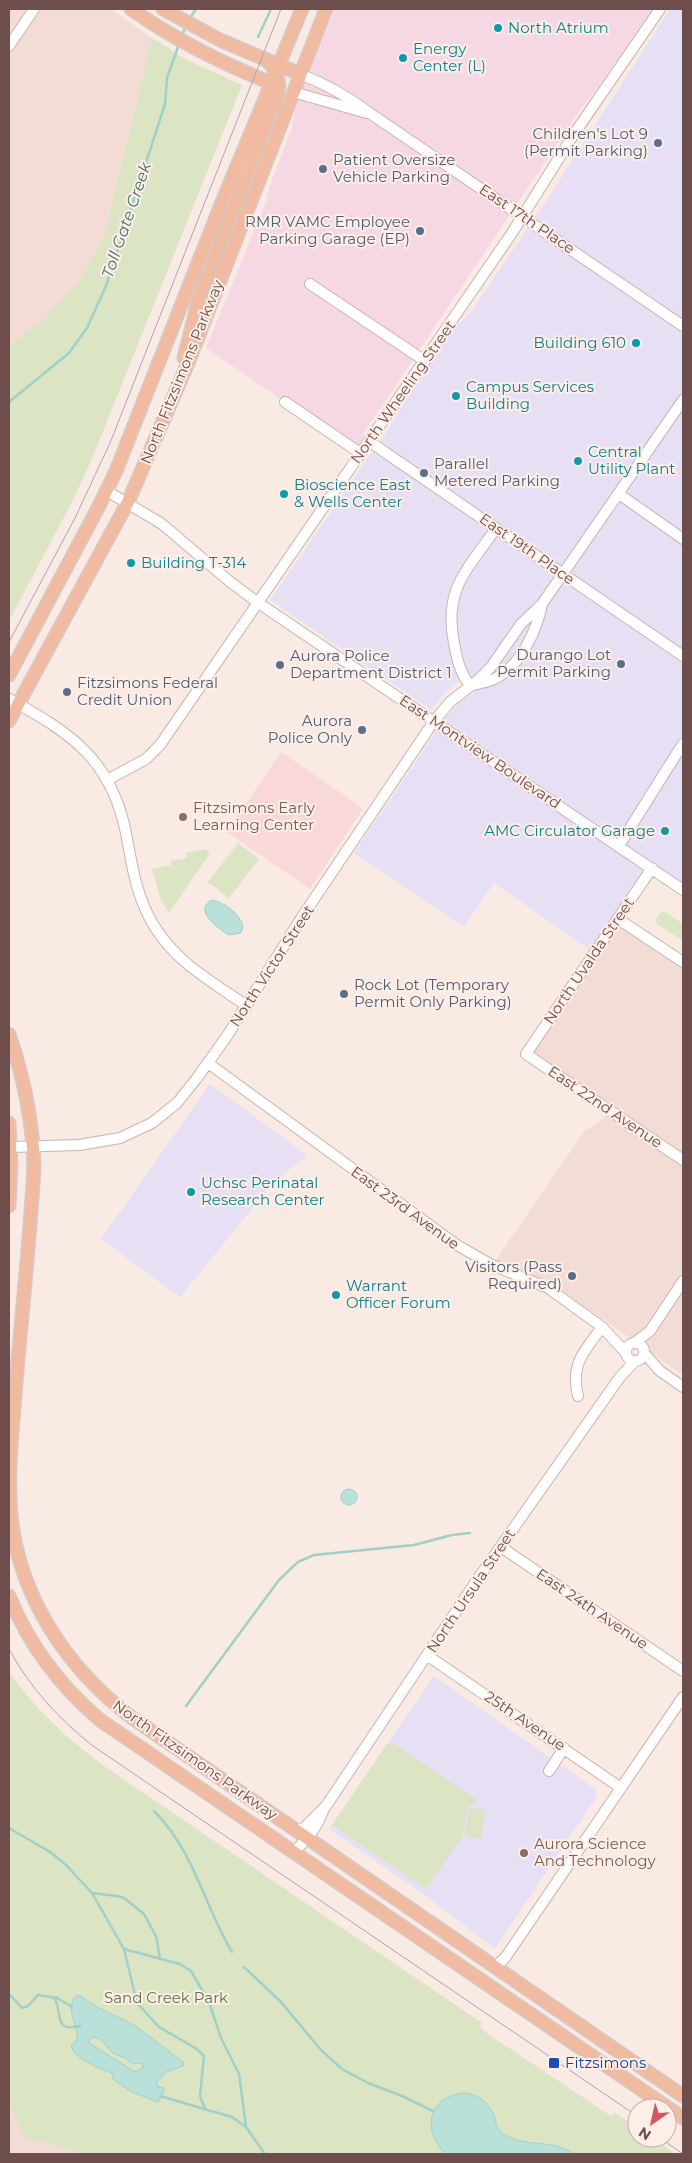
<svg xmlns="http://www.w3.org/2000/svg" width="692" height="2163" font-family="Montserrat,sans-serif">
  <rect width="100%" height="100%" fill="#f9eae3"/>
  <path fill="#f2dcd5" d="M9 9H111L152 38 105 234 80 280 43 319 9 346Z
    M619 924 683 968V1375L551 1283 495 1261 584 1132 612 1112 530 1056Z
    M9 2100 12 2108 71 2149 82 2154H9Z"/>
  <path fill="#f8d8d8" d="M281 752 360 806 362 810 310 889 227 832Z"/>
  <path fill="#e7e0f5" d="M670 9H683V890L657 872 619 924 599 956 494 883 464 927 354 853 445 718 460 702 475 693 464 678 448 689 431 710 270 600 373 451 411 476 379 444 445 337 471 312 545 203Z
    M210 1084 307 1155 274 1182 180 1297 101 1239Z
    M434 1676 595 1789 597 1792 596 1798 495 1949 422 1893 329 1829Z"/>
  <path fill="#f6d7e4" d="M335 9H652L601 83 582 107 363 434V439L356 450 206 348 266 202 272 180 292 128 295 109Z"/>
  <path fill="#dbe4c3" d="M152 38 187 60 242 85 91 461 72 502 9 621V346L43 319 80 280 105 234Z
    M238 843 259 859 229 898 208 882Z
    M205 849 210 853 169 913 161 900 152 869 171 865V861L187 858 186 853Z
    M664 911 683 924V941L656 923 655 920 661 912Z
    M9 1671C35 1710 67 1738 104 1766L482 2023 480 2027 488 2034 611 2116 614 2112 637 2128V2138H652L676 2154H82L71 2149 23 2137 9 2100Z
    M393 1743 477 1800 474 1805H467L463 1836 426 1889 332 1825 387 1744Z
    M469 1808 485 1810 481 1839 465 1837Z"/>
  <path fill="#bae0da" stroke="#a1d0c9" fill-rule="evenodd" d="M212 900C224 902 240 914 243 926L241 933 229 935C219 929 192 910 212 900Z
    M341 1497a8 8 0 1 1 16 0a8 8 0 1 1-16 0Z
    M76 1996H81L95 2006 134 2025 184 2063 183 2066 166 2072 156 2083 157 2086 164 2088 163 2094 158 2102 132 2092 113 2079 112 2073C100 2069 74 2058 71 2046L77 2040C79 2024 64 2010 76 1996ZM94 2037 100 2039 113 2053 125 2058 133 2064 142 2063 143 2068 135 2072 89 2043V2040Z
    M464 2093C479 2094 490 2104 495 2118 496 2123 497 2128 501 2132 523 2149 552 2138 574 2154H446C421 2131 428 2096 464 2093Z"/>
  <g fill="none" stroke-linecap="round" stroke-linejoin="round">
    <path stroke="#a1d0c9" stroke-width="2.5" d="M190 18 196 9
      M182 36 186 25
      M258 37 271 9
      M9 402 69 353 87 328 106 286 165 104 167 78 179 44
      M186 1706 279 1580 298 1562 314 1555 414 1545 452 1535 470 1533
      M154 1811C194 1851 204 1905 232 1952
      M9 1828 50 1852 66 1865 92 1893 124 1949 137 2003 159 2027 197 2049 204 2056 200 2096 205 2109
      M92 1893 117 1896 124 1898 144 1914 156 1936 160 1958
      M124 1949 180 1964 191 1971 209 2002 221 2038 239 2074 246 2126
      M244 1967 281 2002 320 2049 342 2069 368 2083 402 2096 433 2111
      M9 1994 22 2008 28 2006 38 1995 57 1998 72 2007
      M54 1998C61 2005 56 2025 67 2027 71 2028 76 2026 80 2026
      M160 2096 232 2117 246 2127 265 2154"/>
    <defs>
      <path id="minor" d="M9 46 34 9
        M300 74C326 84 349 97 371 114L683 326
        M293 92 367 113
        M310 284 425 361
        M285 402 360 453
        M370 442 683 656
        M107 491 162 524 229 581 257 602 683 890
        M619 494 683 539
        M473 685C481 683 489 682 496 678 521 665 537 630 542 604
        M470 686C460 672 457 660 454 643 443 588 468 570 496 528
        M9 699C71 733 111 759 126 833 132 865 136 896 153 924 174 961 212 982 247 1006
        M107 780 146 759 160 745 512 233 574 134 660 9
        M619 846C640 812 661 778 683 744
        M652 868 526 1054 683 1160
        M618 919 683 962
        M208 1063 457 1245 490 1264 548 1288 602 1327 626 1353
        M11 1147 79 1145 120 1138 152 1123 177 1103 197 1078 227 1036 302 917 434 721 450 702 477 681 491 667 521 624 542 604 683 400
        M634 1343 650 1331 683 1281
        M626 1352a9 9 0 1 1 18 0a9 9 0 1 1-18 0Z
        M644 1353 660 1371 683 1387
        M578 1396C570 1364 584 1352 602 1327
        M501 1547 683 1671
        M428 1656 621 1788
        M549 1771 564 1748
        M295 1830 304 1828 326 1806 475 1583 620 1377 635 1361
        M294 1852C308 1838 318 1827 324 1808
        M495 1967 505 1958 683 1697"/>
      <path id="major" d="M131 9C177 41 227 66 279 86
        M163 9 220 40 300 74
        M184 358 199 298 277 97C281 82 278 71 267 61
        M9 675 99 506 116 471 222 202 302 9
        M9 721 128 502 188 363 326 9
        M9 1034C24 1078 33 1122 34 1168 30 1239 22 1311 16 1383 13 1426 7 1471 11 1515 19 1597 67 1668 131 1717L683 2096
        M9 1123 11 1166 9 1206
        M9 1596C29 1645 60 1686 100 1720L683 2118"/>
    </defs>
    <use href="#minor" stroke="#cbb2ae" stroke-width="12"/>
    <use href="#major" stroke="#d4cac9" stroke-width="15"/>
    <use href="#minor" stroke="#fff" stroke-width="10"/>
    <use href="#major" stroke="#f1bba2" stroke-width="12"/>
    <path stroke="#aaa3c0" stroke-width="1" d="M9 642 75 518 110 443 281 9
      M9 1649C30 1688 59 1719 93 1746L637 2116
      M660 2138 683 2154"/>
  </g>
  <g fill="#0f9aa8" stroke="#fdeee8" stroke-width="2">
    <circle cx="498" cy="28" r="5"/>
    <circle cx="403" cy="58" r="5"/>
    <circle cx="636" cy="343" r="5"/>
    <circle cx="456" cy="396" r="5"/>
    <circle cx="578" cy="461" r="5"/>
    <circle cx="284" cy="494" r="5"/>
    <circle cx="131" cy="563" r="5"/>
    <circle cx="665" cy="831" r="5"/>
    <circle cx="191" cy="1192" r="5"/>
    <circle cx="336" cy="1295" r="5"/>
  </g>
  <g fill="#5c6f8a" stroke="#fdeee8" stroke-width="2">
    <circle cx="658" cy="143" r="5"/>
    <circle cx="323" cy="169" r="5"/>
    <circle cx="420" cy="231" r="5"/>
    <circle cx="424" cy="473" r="5"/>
    <circle cx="621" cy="664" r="5"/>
    <circle cx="280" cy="665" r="5"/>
    <circle cx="67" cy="692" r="5"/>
    <circle cx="362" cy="730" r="5"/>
    <circle cx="344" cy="994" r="5"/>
    <circle cx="572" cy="1276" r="5"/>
  </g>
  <g fill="#8d6e63" stroke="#fdeee8" stroke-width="2">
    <circle cx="183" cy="817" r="5"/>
    <circle cx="524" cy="1853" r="5"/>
  </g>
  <rect fill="#1a4fb4" stroke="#fdeee8" stroke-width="2" x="548" y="2057" width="12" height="12" rx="2.5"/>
  <g text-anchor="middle" stroke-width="4" stroke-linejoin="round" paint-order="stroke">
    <g font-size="15" fill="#0d838f" stroke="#fdeee8" text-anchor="start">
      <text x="508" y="33">North Atrium</text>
      <text x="413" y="54">Energy<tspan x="413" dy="17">Center (L)</tspan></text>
      <text x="626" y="348" text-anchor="end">Building 610</text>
      <text x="466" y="392">Campus Services<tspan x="466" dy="17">Building</tspan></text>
      <text x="588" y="457">Central<tspan x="588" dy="17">Utility Plant</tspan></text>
      <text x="294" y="490">Bioscience East<tspan x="294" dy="17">&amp; Wells Center</tspan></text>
      <text x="141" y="568">Building T-314</text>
      <text x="655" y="836" text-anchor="end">AMC Circulator Garage</text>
      <text x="201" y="1188">Uchsc Perinatal<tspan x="201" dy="17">Research Center</tspan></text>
      <text x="346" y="1291">Warrant<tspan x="346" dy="17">Officer Forum</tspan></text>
    </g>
    <g font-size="15" fill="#4e5e75" stroke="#fdeee8" text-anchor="end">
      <text x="648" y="139">Children's Lot 9<tspan x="648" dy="17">(Permit Parking)</tspan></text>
      <text x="333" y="165" text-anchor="start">Patient Oversize<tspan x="333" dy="17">Vehicle Parking</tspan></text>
      <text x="410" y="227">RMR VAMC Employee<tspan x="410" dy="17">Parking Garage (EP)</tspan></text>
      <text x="434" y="469" text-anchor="start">Parallel<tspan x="434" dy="17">Metered Parking</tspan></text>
      <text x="611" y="660">Durango Lot<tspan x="611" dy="17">Permit Parking</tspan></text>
      <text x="290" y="661" text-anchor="start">Aurora Police<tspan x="290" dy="17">Department District 1</tspan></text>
      <text x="77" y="688" text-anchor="start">Fitzsimons Federal<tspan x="77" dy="17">Credit Union</tspan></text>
      <text x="352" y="726">Aurora<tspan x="352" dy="17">Police Only</tspan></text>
      <text x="354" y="990" text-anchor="start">Rock Lot (Temporary<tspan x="354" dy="17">Permit Only Parking)</tspan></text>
      <text x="562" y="1272">Visitors (Pass<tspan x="562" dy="17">Required)</tspan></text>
    </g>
    <g font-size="15" fill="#6e4e4c" stroke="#fdeee8">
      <text transform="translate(527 219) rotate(34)" y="5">East 17th Place</text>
      <text transform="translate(182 372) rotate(-68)" y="5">North Fitzsimons Parkway</text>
      <text transform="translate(403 392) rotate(-55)" y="5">North Wheeling Street</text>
      <text transform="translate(527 549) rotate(35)" y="5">East 19th Place</text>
      <text transform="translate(480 752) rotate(34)" y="5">East Montview Boulevard</text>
      <text transform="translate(589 961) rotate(-56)" y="5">North Uvalda Street</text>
      <text transform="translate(272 966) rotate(-57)" y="5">North Victor Street</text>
      <text transform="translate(605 1107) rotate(34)" y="5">East 22nd Avenue</text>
      <text transform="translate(405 1208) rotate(36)" y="5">East 23rd Avenue</text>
      <text transform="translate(471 1591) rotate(-56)" y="5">North Ursula Street</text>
      <text transform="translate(592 1609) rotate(34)" y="5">East 24th Avenue</text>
      <text transform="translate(525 1721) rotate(34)" y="5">25th Avenue</text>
      <text transform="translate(195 1760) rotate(35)" y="5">North Fitzsimons Parkway</text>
    </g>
    <g font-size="15" fill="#785e54" stroke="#fdeee8" text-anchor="start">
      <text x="193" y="813">Fitzsimons Early<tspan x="193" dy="17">Learning Center</tspan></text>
      <text x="534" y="1849">Aurora Science<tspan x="534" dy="17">And Technology</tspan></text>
    </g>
    <g font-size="15" fill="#607245" stroke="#fdeee8">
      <text x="166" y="2003">Sand Creek Park</text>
    </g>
    <g font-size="15" fill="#164399" stroke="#fdeee8" text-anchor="start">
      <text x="565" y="2068">Fitzsimons</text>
    </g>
    <g font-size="16" font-style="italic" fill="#42726b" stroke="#fdeee8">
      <text transform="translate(126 220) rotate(-71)" y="6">Toll Gate Creek</text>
    </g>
  </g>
  <rect width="692" height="2163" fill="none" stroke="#6e4e4c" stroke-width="20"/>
  <g transform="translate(652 2123) rotate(214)"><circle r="24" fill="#fdeee8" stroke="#c4aeaa"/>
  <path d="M0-4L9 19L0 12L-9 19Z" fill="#d6555f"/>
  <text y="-8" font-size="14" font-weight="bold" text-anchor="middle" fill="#6e4e4c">N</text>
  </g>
</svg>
